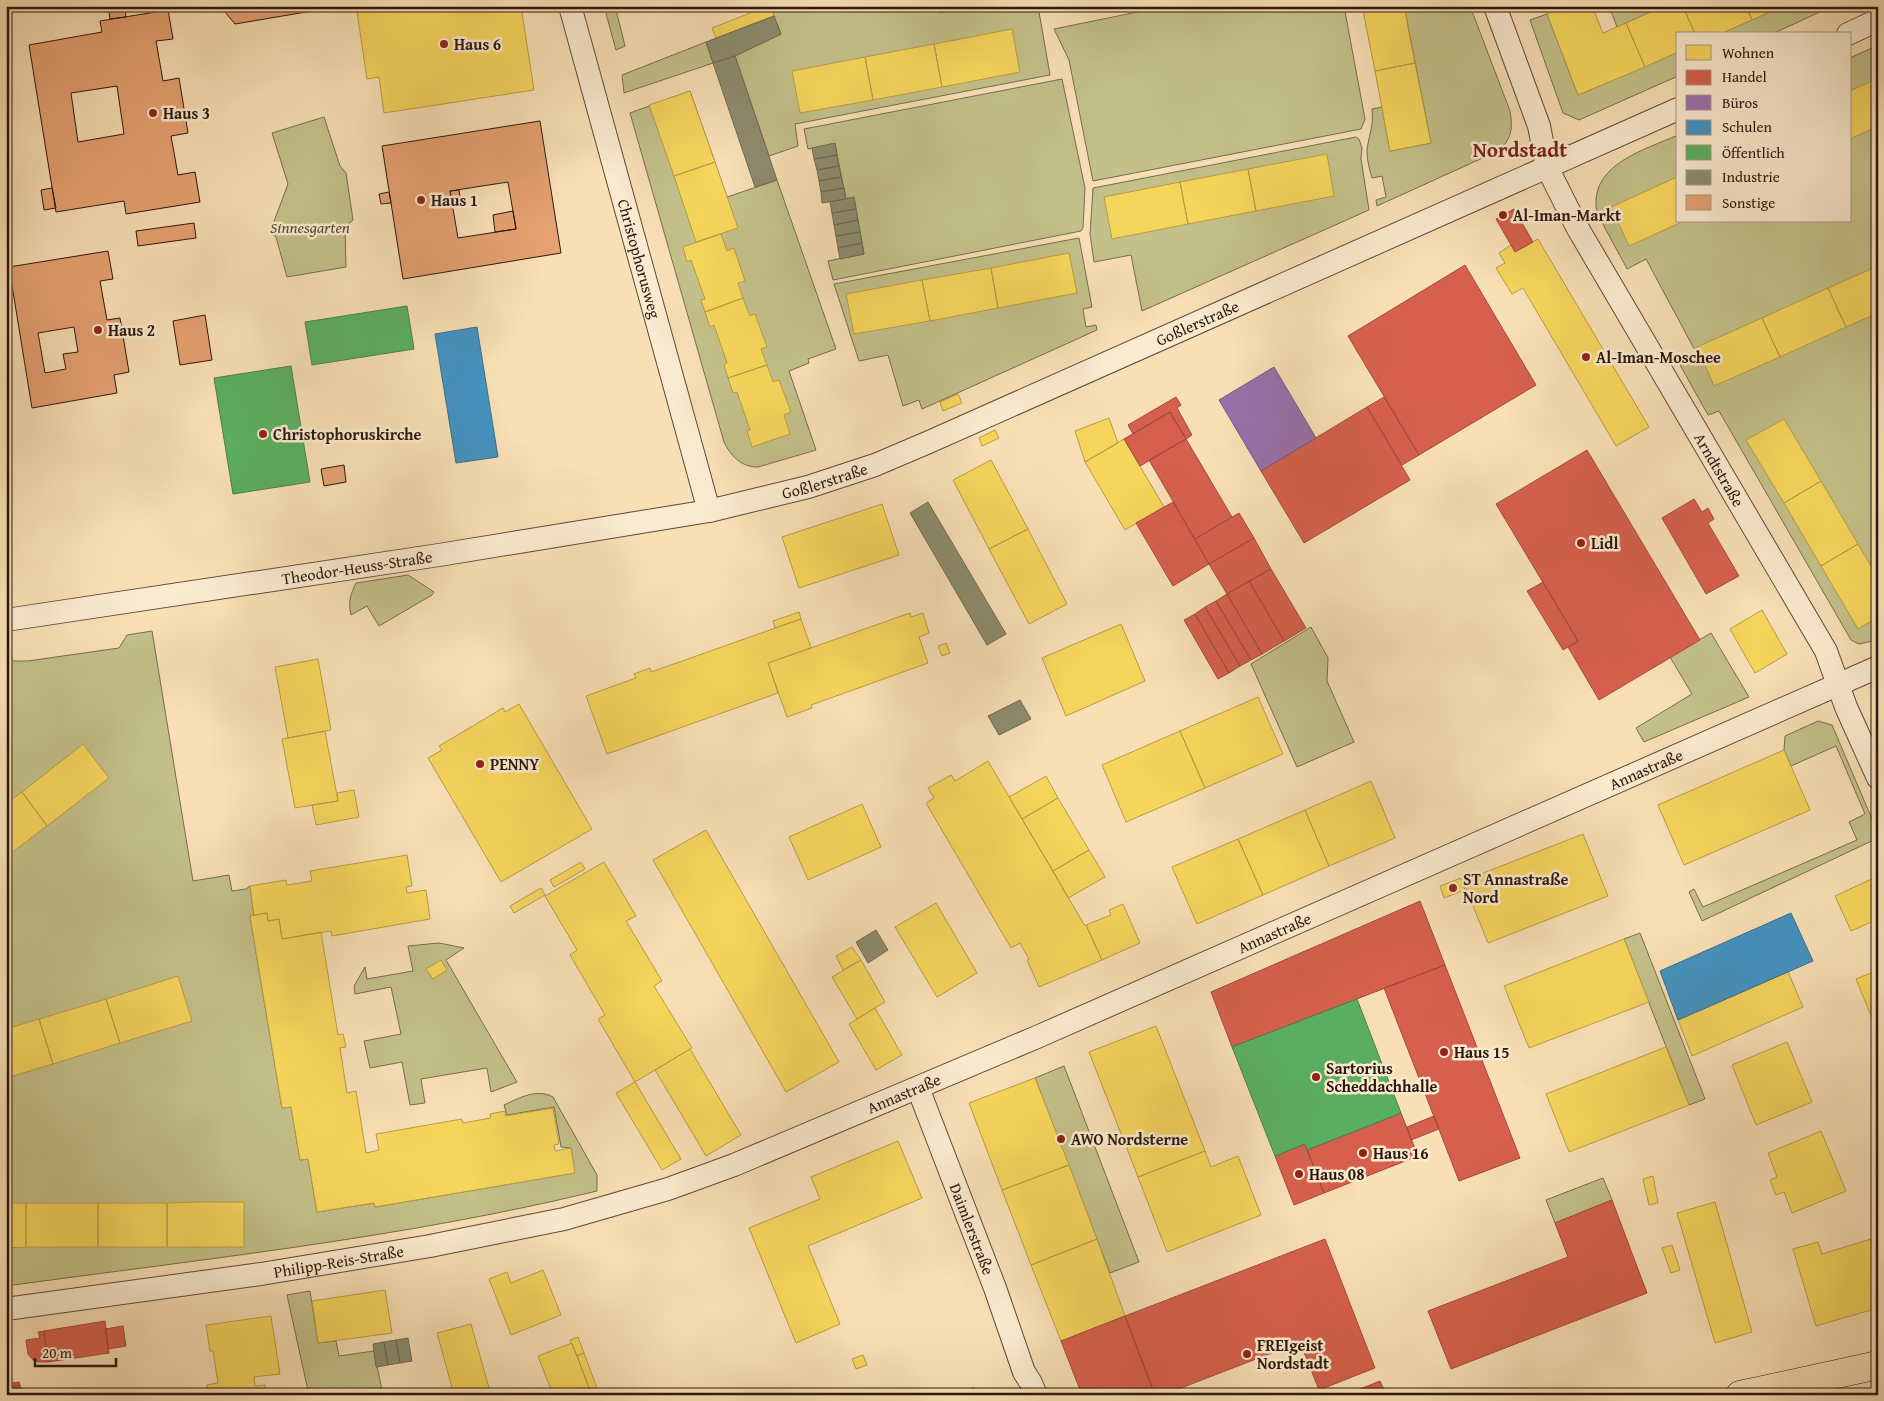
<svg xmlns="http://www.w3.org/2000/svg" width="1884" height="1401" font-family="'Gentium Book Plus',serif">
  <rect width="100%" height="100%" fill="#f8dfb5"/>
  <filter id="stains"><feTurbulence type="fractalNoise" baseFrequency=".004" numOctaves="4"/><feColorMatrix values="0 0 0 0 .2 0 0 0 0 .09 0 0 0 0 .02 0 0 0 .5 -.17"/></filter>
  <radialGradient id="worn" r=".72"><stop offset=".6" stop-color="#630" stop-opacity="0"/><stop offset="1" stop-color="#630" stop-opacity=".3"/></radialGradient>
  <path fill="#c3c089" stroke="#786c4a" d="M604 6H615L625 46 616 50Z
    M770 6H938L940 13 973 6H1038L1050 75 795 124 798 146 769 156 735 56 781 34Z
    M1167 6H1344L1365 119 1361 129 1093 181 1069 60 1054 29Z
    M1404 6H1470L1510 111C1513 128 1512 139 1498 151L1377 206 1376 200 1386 197 1382 176 1372 178C1369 168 1367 160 1367 150 1369 133 1374 127 1372 109L1382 107 1390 151 1431 143Z
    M1609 6H1664L1617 27Z
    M1783 6H1833L1772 34H1720Z
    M1547 14 1578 95 1678 52V76L1579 120 1563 113 1530 20Z
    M706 42 713 63 624 93 622 75Z
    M1874 47 1878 53V640L1859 644 1851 640 1719 411 1708 415 1680 365 1698 356 1646 259 1627 269C1622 258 1596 215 1596 206 1593 163 1647 149 1678 135V221H1850V58Z
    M1062 79 1085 188 1083 228 1081 231 833 280 828 261 864 254 854 198 846 199 835 144 808 149 804 129Z
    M690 91 727 197 777 180 836 349 808 359 809 363 789 371 816 450 758 467C741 467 731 456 724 442L630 113Z
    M324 117 340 166 346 173 353 220 345 227 346 267 287 277 276 237 270 232 288 184 272 133Z
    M1356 137 1359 139 1362 148 1361 159 1369 210 1142 311 1131 255 1094 262 1090 234 1093 188Z
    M1079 238 1092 307 1083 309 1086 327 1096 325 1097 330 922 409 919 400 903 406 888 355 859 361 834 284Z
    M408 575 434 592 432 595 379 626 367 606 351 615C348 603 350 595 356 583Z
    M1311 627 1328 658 1327 681 1354 742 1297 767 1251 664Z
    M152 631 193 881 229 875 232 891 246 889 250 886 254 915 250 916 282 1108 291 1107 300 1160 308 1159 317 1212 374 1203 375 1207 574 1173 571 1148 561 1147 554 1107 507 1115 504 1105C519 1098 537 1088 553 1097L597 1175V1191C403 1238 204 1259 6 1286V661H28L119 648 127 635Z
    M1711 633 1749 697 1644 742 1636 728 1692 694 1670 657Z
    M1818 721 1832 725 1878 833V838L1702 921 1689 892 1694 889 1703 907 1857 840 1849 822 1865 814 1836 746 1791 766 1784 750 1785 736Z
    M1640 933 1705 1099 1689 1105 1624 939Z
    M439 943 464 948 446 960 517 1082 491 1092 487 1068 421 1079 425 1103 410 1105 402 1062 370 1068 364 1041 401 1034 391 987 355 994 354 986 365 967 367 979 413 971 408 946Z
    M1064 1066 1139 1262 1110 1273 1035 1078Z
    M1603 1178 1612 1200 1555 1223 1546 1200Z
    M310 1291 318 1343 336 1341 339 1356 374 1351 383 1395H309L287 1295Z"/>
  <path fill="#f6d55c" stroke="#b99c44" d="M391 6H521L534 90 384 113 379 77 367 79 357 12Z
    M768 6H770L774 16 716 38 712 28Z
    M1052 6H1077L1053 11Z
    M1362 6H1404L1415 63 1375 71Z
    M1567 6H1592L1603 33 1626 23 1645 67 1578 95 1547 14Z
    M1664 6H1683L1695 34H1678V52L1645 67 1626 23Z
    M1683 6H1746L1752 20 1720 34H1695Z
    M1746 6H1783L1752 20Z
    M1012 29 1020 72 942 87 934 44Z
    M934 44 942 87 873 100 865 57Z
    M865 57 873 100 800 113 792 71Z
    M1415 63 1431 143 1390 151 1375 71Z
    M1878 78V126L1850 139V91Z
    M690 91 715 162 674 176 649 105Z
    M1327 154 1334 196 1256 211 1248 169Z
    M715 162 738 228 696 242 674 176Z
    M1248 169 1256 211 1188 224 1180 182Z
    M1677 177 1678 221H1684L1629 246 1611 207Z
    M1180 182 1188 224 1112 239 1104 197Z
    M721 234 727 251 734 248 745 281 738 283 743 298 705 312 701 300 705 299 691 260 687 262 683 247Z
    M1538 239 1649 427 1616 446 1523 288 1512 294 1496 268 1505 263 1499 253 1511 245 1515 252Z
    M1069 253 1077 293 998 308 991 268Z
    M1878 266V313L1846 327 1828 288Z
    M991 268 998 308 930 321 922 280Z
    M922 280 930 321 854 334 846 294Z
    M1828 288 1846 327 1780 357 1762 318Z
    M743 298 750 316 755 314 767 347 761 349 767 365 728 378 724 365 727 363 714 325 710 327 705 312Z
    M1762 318 1780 357 1714 386 1697 347Z
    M767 365 773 382 779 380 791 412 784 415 790 434 752 447 747 431 750 430 737 392 733 393 728 378Z
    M958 394 962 403 943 411 940 402Z
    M1109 418 1118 443 1085 462 1075 431Z
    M1784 419 1821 481 1784 503 1746 440Z
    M995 430 999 438 982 446 979 438Z
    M1124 439 1164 507 1125 530 1085 462Z
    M991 460 1028 529 989 549 953 480Z
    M1821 481 1858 544 1821 566 1784 503Z
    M882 504 899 555 799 588 782 537Z
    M1028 529 1067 604 1029 624 989 549Z
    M1858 544 1878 578V617L1858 629 1821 566Z
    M1762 610 1787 654 1755 673 1730 629Z
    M799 612 801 619 775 628 773 621Z
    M910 613 911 617 923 613 929 633 919 637 928 663 811 705 812 708 787 717 768 663Z
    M801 619 811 648 768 663 778 693 607 754 586 696 636 678 634 674 650 668 651 672Z
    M1121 624 1145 681 1066 716 1042 658Z
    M946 643 950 653 942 656 938 646Z
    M318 659 331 730 288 738 275 667Z
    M1258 697 1283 754 1205 788 1180 731Z
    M519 704 592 829 501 882 428 758 442 750 439 746 493 714 503 708 505 712Z
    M325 731 338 801 295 808 282 739Z
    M1180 731 1205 788 1126 822 1102 765Z
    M83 744 109 778 47 826 22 792Z
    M1784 750 1810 810 1684 865 1658 805Z
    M988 761 1085 926 1086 925 1102 960 1039 987 1027 960 1029 959 1020 943 1011 948 926 803 934 798 928 788 951 775 955 781Z
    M1046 776 1058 798 1022 819 1009 797Z
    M1371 781 1395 838 1329 866 1305 810Z
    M354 790 359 817 316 825 312 805 338 801 337 793Z
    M22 792 47 826 6 857V804Z
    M1058 798 1089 850 1053 871 1022 819Z
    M862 804 881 847 808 880 789 837Z
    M1305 810 1329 866 1263 895 1238 839Z
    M706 830 839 1062 786 1092 653 860Z
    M1583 834 1608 896 1488 943 1463 881Z
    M1238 839 1263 895 1197 924 1172 867Z
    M1089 850 1105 877 1068 898 1053 871Z
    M407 855 412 886 406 887 407 893 426 890 430 919 332 936 331 931 282 939 279 919 268 921 267 913 254 915 250 886 286 880 287 885 312 881 310 871Z
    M581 862 585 869 554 887 550 880Z
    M604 862 636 916 626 921 662 981 654 986 692 1048 635 1082 598 1019 605 1015 570 955 577 950 545 896Z
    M1878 876V919L1851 931 1835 896Z
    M1461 878 1465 890 1444 898 1440 886Z
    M541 888 545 895 514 913 510 906Z
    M936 903 977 973 937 997 895 927Z
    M1123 904 1140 943 1102 960 1086 925 1111 915 1109 910Z
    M267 913 268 921 279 919 282 939 321 932 338 1035 343 1034 346 1047 340 1048 347 1093 356 1091 366 1153 379 1150 376 1134 462 1119 463 1123 491 1118 490 1114 505 1111V1116L553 1108 559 1144 554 1145 555 1151 571 1148 575 1173 375 1207 374 1203 317 1212 308 1159 300 1160 291 1107 282 1108 250 916Z
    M1624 939 1649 1002 1529 1048 1504 986Z
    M852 947 861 960 843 970 836 956Z
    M441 960 447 970 433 979 426 969Z
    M861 960 885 1002 857 1019 832 977Z
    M1878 970V1016L1872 1018 1856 979Z
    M1788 972 1803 1007 1692 1056 1678 1020Z
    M178 976 192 1021 120 1043 106 999Z
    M106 999 120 1043 53 1064 39 1019Z
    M875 1008 902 1055 876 1070 849 1024Z
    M39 1019 53 1064 6 1078V1029Z
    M1156 1026 1205 1151 1138 1177 1089 1052Z
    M1787 1042 1812 1102 1756 1125 1732 1065Z
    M1666 1047 1689 1105 1569 1152 1546 1094Z
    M690 1049 741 1135 706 1156 655 1070Z
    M1035 1078 1069 1165 1002 1190 969 1103Z
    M635 1082 681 1159 662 1170 616 1093Z
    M1821 1131 1846 1191 1792 1213 1784 1192 1776 1195 1770 1180 1777 1177 1768 1153Z
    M898 1141 922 1198 808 1246 840 1324 796 1343 749 1228 820 1199 811 1177Z
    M1205 1151 1211 1167 1238 1156 1261 1215 1167 1252 1138 1177Z
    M1069 1165 1097 1239 1031 1265 1002 1190Z
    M1653 1176 1658 1203 1649 1205 1643 1179Z
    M200 1202H244V1247H167V1203Z
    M1715 1202 1752 1332 1715 1343 1677 1213Z
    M6 1203H26V1247L6 1248Z
    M26 1203H98V1247H26Z
    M98 1203H167V1247H98Z
    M1097 1239 1125 1316 1061 1341 1031 1265Z
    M1871 1239 1878 1263V1308L1816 1326 1793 1249 1818 1242 1822 1254Z
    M1672 1245 1680 1270 1671 1273 1662 1248Z
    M543 1270 561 1315 511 1335 489 1279 507 1272 511 1283Z
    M385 1290 392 1333 318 1343 312 1301Z
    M271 1316 280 1374 254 1377 255 1386 265 1385 267 1395H208L207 1385 218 1383 213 1351H210L206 1325Z
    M471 1324 491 1395H454L437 1333Z
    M578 1337 584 1353 577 1356 570 1340Z
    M572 1343 592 1395H553L538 1356Z
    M584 1353 597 1388 590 1391 577 1356Z
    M863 1355 867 1365 856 1369 852 1359Z
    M974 1387 976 1395H957Z"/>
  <path fill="#d6604d" stroke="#a34a3a" d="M1514 209 1533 242 1515 252 1496 219Z
    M1465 265 1536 385 1419 455 1348 336Z
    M1176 397 1181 405 1177 408 1192 435 1186 439 1170 412 1133 434 1128 425Z
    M1384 397 1419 455 1402 465 1367 407Z
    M1367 407 1410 480 1304 543 1261 471Z
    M1170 412 1186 439 1140 466 1124 439Z
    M1186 439 1232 517 1195 539 1149 460Z
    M1587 450 1700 640 1599 700 1568 647 1578 641 1496 504Z
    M1694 499 1702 512 1708 508 1714 519 1708 523 1739 576 1706 594 1662 518Z
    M1173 502 1209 564 1173 586 1136 523Z
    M1239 513 1254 538 1209 564 1195 539Z
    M1254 538 1271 569 1227 594 1209 564Z
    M1271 569 1306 628 1284 641 1249 581Z
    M1249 581 1284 641 1262 654 1227 594Z
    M1543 582 1578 641 1563 650 1527 591Z
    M1227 594 1262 654 1251 660 1216 601Z
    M1216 601 1251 660 1240 666 1205 607Z
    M1205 607 1240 666 1229 673 1195 614Z
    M1195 614 1229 673 1218 679 1184 620Z
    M1420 901 1445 965 1232 1047 1211 992Z
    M1445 965 1520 1158 1459 1181 1384 988Z
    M1401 1113 1418 1156 1324 1193 1307 1150Z
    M1434 1116 1439 1129 1411 1140 1407 1127Z
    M1305 1144 1324 1193 1294 1205 1275 1156Z
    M1612 1200 1647 1293 1451 1369 1428 1311 1568 1257 1555 1223Z
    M1325 1239 1375 1368 1319 1390 1300 1342 1163 1395H1155L1125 1316Z
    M1125 1316 1155 1395H1082L1061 1341Z
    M105 1321 109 1353 48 1362 44 1331Z
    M123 1326 126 1346 108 1349 105 1329Z
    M44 1331 48 1362H38L33 1360 28 1354 26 1340 40 1338 38 1332Z
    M1380 1381 1384 1390 1370 1395H1362L1360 1389Z
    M19 1382 20 1385 6 1388V1384Z
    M20 1385 22 1395H6V1388Z"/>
  <path fill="#9970ab" stroke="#78557b" d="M1274 367 1316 438 1261 471 1219 400Z"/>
  <path fill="#4393c3" stroke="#3c6e8c" d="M477 327 498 457 456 463 435 334Z
    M1791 913 1813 961 1678 1020 1660 971Z"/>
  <path fill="#5aae61" stroke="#4c8148" d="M407 306 414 349 312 365 305 322Z
    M291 366 310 482 233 494 214 378Z
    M1357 999 1401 1113 1307 1150 1305 1144 1275 1156 1232 1047Z"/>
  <path fill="#8c8c6e" stroke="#6f6951" d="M774 16 781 34 735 56 713 63 706 42Z
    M735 56 777 180 755 187 713 63Z
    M835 143 837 155 814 159 812 148Z
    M837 155 839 166 817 170 814 159Z
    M839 166 841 177 819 181 817 170Z
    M841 177 844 188 821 192 819 181Z
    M844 188 846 199 822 203 821 192Z
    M854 197 856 209 832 213 830 202Z
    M856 209 858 220 834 225 832 213Z
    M858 220 860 232 836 236 834 225Z
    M860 232 862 243 838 248 836 236Z
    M862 243 864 254 840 259 838 248Z
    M928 502 1006 634 987 645 910 513Z
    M1020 700 1031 719 999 735 988 716Z
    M876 930 888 950 868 963 856 942Z
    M408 1338 412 1361 400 1363 396 1340Z
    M396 1340 400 1363 388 1365 384 1342Z
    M384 1342 388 1365 376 1367 373 1344Z"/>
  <path fill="#e6a071" stroke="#2c170c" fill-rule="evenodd" d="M108 6H151L125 11 126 17 110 19Z
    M220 6H234L238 10 260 6 336 7 235 24Z
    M168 10 173 39 156 41 163 81 179 78 188 133 171 136 178 175 195 172 200 202 126 214 124 201 56 212 29 45 102 32 100 21ZM117 86 124 134 78 142 71 93Z
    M540 121 561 253 403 279 382 146ZM508 182 516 229 458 238 450 191Z
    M52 188 56 208 44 210 41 190Z
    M459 190 461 204 453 205 450 191Z
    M389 192 391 203 381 204 379 194Z
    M513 211 516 229 495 232 493 215Z
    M194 223 196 238 138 246 136 231Z
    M108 251 113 279 100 281 107 320 120 318 129 372 114 375 117 393 32 408 9 267ZM74 327 78 352 63 354 66 369 45 373 38 333Z
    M205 315 212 360 180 365 173 321Z
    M344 465 346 482 324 486 321 469Z"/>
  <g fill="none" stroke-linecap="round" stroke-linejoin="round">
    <defs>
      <g id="street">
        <path id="s1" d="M570 6 709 511"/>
        <path id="s2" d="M1495 6 1539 126 1547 167 1577 227 1826 651 1846 707 1878 778"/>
        <path d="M1848 34 1878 20"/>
        <path id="s3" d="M6 620 439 555 709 511 808 487 875 465 929 442 1678 109"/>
        <path id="s4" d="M918 1088 995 1288 1024 1372 1031 1383 1036 1395"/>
        <path id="s5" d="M6 1309 261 1274 430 1246 564 1219 668 1189 734 1165 1037 1037 1878 667"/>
      </g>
      <path id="primary" d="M1740 1395 1878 1365"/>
    </defs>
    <use href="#street" stroke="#5f4936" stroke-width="24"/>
    <use href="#primary" stroke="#2c170c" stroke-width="29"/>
    <use href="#street" stroke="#faeacf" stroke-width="22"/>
    <use href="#primary" stroke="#f8dfb5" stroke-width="28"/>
  </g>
  <g fill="#8f2418" stroke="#faeacf" stroke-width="2">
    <circle cx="444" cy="44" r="5"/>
    <circle cx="153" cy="113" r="5"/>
    <circle cx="421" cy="200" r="5"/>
    <circle cx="1503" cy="215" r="5"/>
    <circle cx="98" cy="330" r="5"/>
    <circle cx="1586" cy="357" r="5"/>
    <circle cx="263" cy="434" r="5"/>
    <circle cx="1581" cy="543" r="5"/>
    <circle cx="480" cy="764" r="5"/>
    <circle cx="1453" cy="888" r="5"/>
    <circle cx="1444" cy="1052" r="5"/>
    <circle cx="1316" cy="1077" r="5"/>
    <circle cx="1061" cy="1139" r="5"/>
    <circle cx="1363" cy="1153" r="5"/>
    <circle cx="1299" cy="1174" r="5"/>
    <circle cx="1247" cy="1354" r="5"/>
  </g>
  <g text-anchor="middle" stroke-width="5" stroke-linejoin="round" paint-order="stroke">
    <g font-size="16" font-weight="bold" fill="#2c170c" stroke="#faeacf" text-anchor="start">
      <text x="454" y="50">Haus 6</text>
      <text x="163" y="119">Haus 3</text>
      <text x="431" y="206">Haus 1</text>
      <text x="1513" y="221">Al-Iman-Markt</text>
      <text x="108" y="336">Haus 2</text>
      <text x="1596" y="363">Al-Iman-Moschee</text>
      <text x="273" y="440">Christophoruskirche</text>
      <text x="1591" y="549">Lidl</text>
      <text x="490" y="770">PENNY</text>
      <text x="1463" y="885">ST Annastraße<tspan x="1463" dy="18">Nord</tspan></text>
      <text x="1454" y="1058">Haus 15</text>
      <text x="1326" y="1074">Sartorius<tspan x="1326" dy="18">Scheddachhalle</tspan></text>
      <text x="1071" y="1145">AWO Nordsterne</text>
      <text x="1373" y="1159">Haus 16</text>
      <text x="1309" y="1180">Haus 08</text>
      <text x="1257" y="1351">FREIgeist<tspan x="1257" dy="18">Nordstadt</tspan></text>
    </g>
    <g font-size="16" font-style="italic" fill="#594a32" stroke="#faeacf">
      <text x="310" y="233">Sinnesgarten</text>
    </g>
    <g font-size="16" fill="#2c170c" stroke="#faeacf">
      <text dy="6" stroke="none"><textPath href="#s1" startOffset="262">Christophorusweg</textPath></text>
      <text dy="6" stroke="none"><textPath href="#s3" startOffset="1236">Goßlerstraße</textPath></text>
      <text dy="6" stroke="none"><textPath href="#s2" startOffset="518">Arndtstraße</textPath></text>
      <text dy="6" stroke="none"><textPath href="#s3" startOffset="831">Goßlerstraße</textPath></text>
      <text dy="6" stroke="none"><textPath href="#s3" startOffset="355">Theodor-Heuss-Straße</textPath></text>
      <text dy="6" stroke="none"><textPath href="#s5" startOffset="1738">Annastraße</textPath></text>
      <text dy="6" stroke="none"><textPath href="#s5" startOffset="1332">Annastraße</textPath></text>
      <text dy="6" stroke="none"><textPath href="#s5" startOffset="928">Annastraße</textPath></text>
      <text dy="6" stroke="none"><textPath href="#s4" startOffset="151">Daimlerstraße</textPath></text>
      <text dy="6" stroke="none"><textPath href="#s5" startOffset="336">Philipp-Reis-Straße</textPath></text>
    </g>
    <g font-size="21" font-weight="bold" fill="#7a1f14" stroke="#faeacf">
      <text x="1520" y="157">Nordstadt</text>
    </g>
  </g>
  <rect width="1884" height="1401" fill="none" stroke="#f8dfb5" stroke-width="25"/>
  <rect x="8" y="8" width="1869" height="1386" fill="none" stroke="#2c170c" stroke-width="2.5"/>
  <rect x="12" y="12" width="1859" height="1376" fill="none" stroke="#2c170c"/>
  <rect x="1676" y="32" width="175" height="190" fill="#faeacf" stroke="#a89681"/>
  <rect x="1686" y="45" width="25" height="15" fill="#f6d55c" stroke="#a89681"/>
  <text x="1722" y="58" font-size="15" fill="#2c170c">Wohnen</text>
  <rect x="1686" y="70" width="25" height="15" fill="#d6604d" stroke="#a89681"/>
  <text x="1722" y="82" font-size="15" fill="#2c170c">Handel</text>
  <rect x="1686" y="95" width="25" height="15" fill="#9970ab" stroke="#a89681"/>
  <text x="1722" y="108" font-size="15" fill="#2c170c">Büros</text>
  <rect x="1686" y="120" width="25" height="15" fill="#4393c3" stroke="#a89681"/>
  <text x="1722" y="132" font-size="15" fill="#2c170c">Schulen</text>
  <rect x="1686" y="145" width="25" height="15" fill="#5aae61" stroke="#a89681"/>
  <text x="1722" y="158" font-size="15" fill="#2c170c">Öffentlich</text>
  <rect x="1686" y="170" width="25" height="15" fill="#8c8c6e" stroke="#a89681"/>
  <text x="1722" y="182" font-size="15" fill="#2c170c">Industrie</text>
  <rect x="1686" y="195" width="25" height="15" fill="#e6a071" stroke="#a89681"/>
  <text x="1722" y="208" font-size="15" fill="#2c170c">Sonstige</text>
  <path d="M35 1358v8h81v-8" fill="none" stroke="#2c170c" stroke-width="2.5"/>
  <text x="42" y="1358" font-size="15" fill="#2c170c" stroke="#faeacf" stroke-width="4" paint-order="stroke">20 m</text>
  <rect width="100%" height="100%" filter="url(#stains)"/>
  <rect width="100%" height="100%" fill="url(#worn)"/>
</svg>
